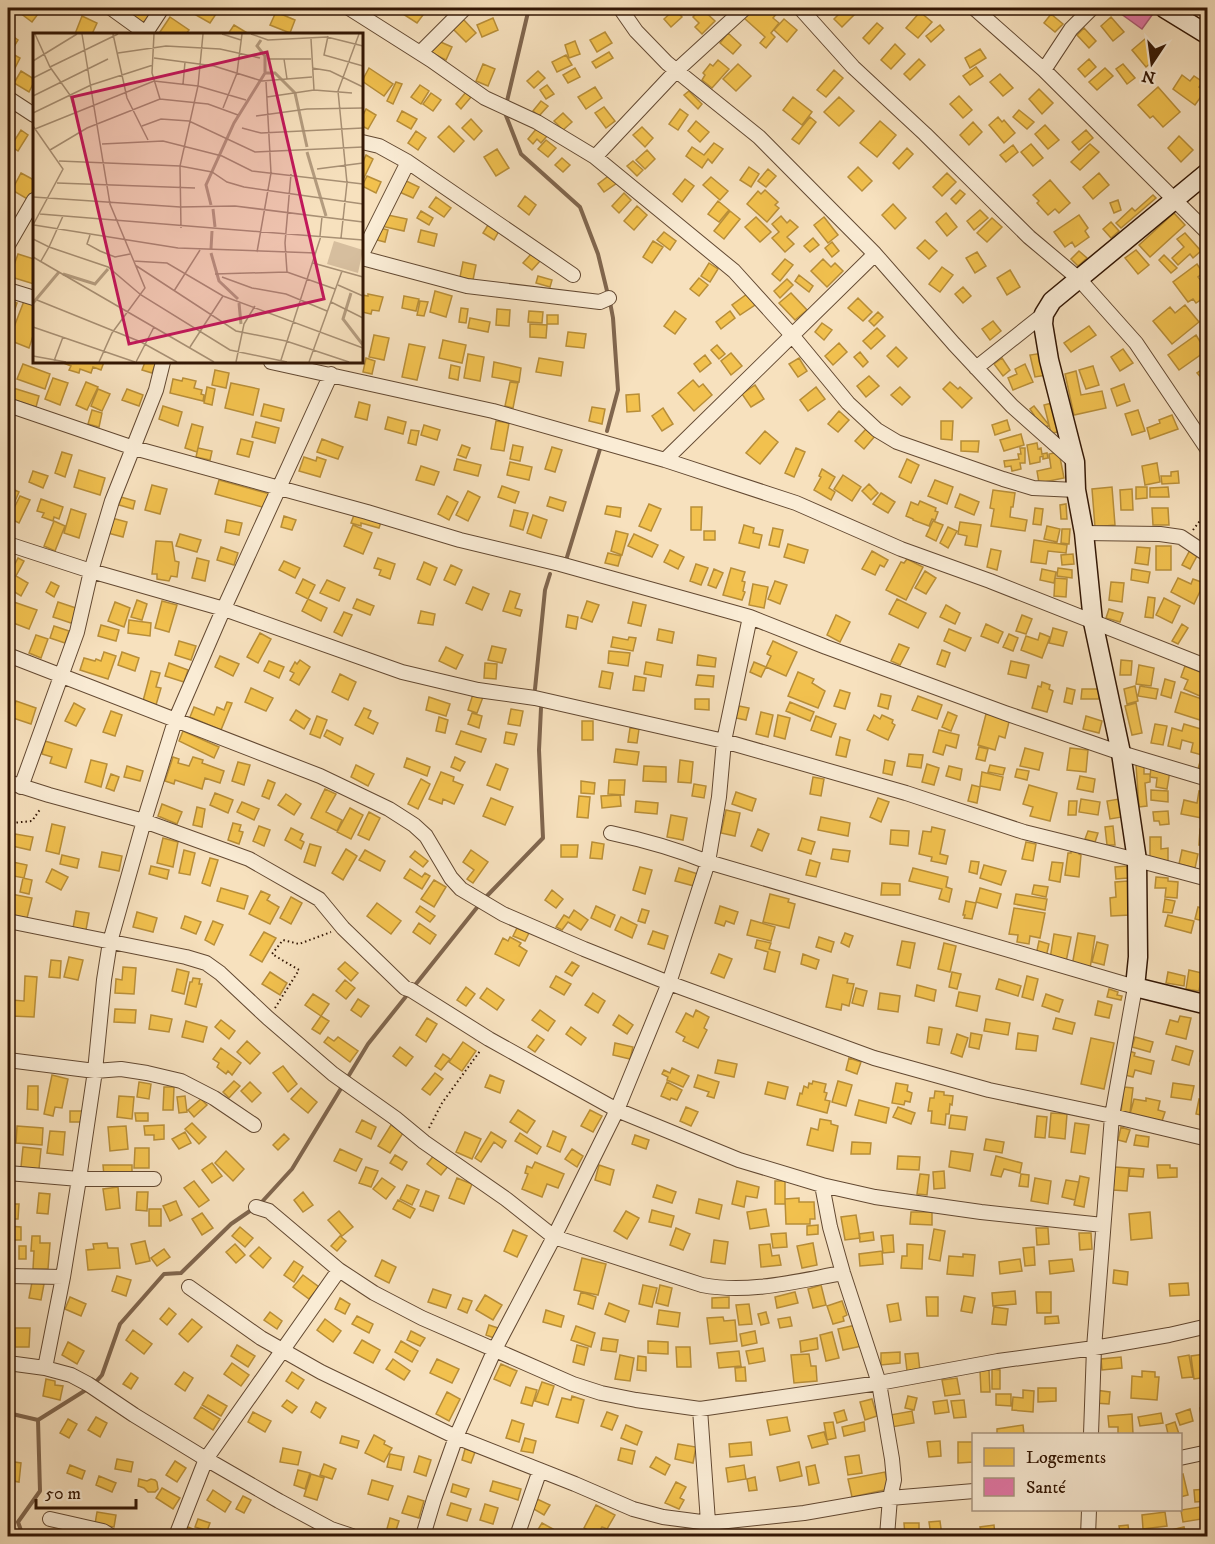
<svg xmlns="http://www.w3.org/2000/svg" width="1215" height="1544" font-family="'IM FELL DW Pica',serif">
  <rect width="100%" height="100%" fill="#f7e1be"/>
  <filter id="stains"><feTurbulence type="fractalNoise" baseFrequency=".00333" numOctaves="4"/><feColorMatrix values="0 0 0 0 .2 0 0 0 0 .09 0 0 0 0 .02 0 0 0 .5 -.17"/></filter>
  <radialGradient id="worn" r=".72"><stop offset=".6" stop-color="#630" stop-opacity="0"/><stop offset="1" stop-color="#630" stop-opacity=".3"/></radialGradient>
  <path fill="#f2c14e" stroke="#b88e38" stroke-width="1.5" d="M25 8H28L38 14 32 22 20 13Z
    M133 8H154L144 23 129 13Z
    M191 8H220L210 23 189 11Z
    M407 8H412L423 15 417 23 403 14Z
    M701 8 715 21 702 34 695 27 699 23 693 17Z
    M754 8H771L777 13 773 18 779 23 771 33 775 37 766 48 760 43 765 37 744 18Z
    M845 8H855L858 11 842 27 834 19Z
    M675 9 682 17 671 27 664 19Z
    M276 12 295 20 290 33 270 25Z
    M920 12 932 22 918 38 906 28Z
    M1051 14 1063 24 1055 32 1044 23Z
    M82 16 97 23 92 34H75Z
    M170 17 189 30 186 34H165L160 32Z
    M1111 17 1124 32 1113 41 1101 26Z
    M493 18 498 30 482 37 477 25Z
    M463 19 476 33 466 42 453 29Z
    M784 19 797 30 787 42 774 30Z
    M877 23 883 28 869 44 863 38Z
    M234 25 249 34H228Z
    M940 25 944 30 931 42 926 36Z
    M1084 28 1096 41 1089 48 1077 35Z
    M605 32 612 43 597 52 590 40Z
    M8 33 18 40 12 50 8 47Z
    M728 33 741 45 733 54 720 43Z
    M1145 39 1160 55 1146 67 1132 50Z
    M436 40 452 47 446 60 430 52Z
    M575 41 580 54 569 58 565 45Z
    M895 44 905 54 891 69 881 60Z
    M980 49 986 58 970 68 965 58Z
    M609 52 613 58 596 68 592 62Z
    M11 53 20 58 13 72 8 69V59Z
    M566 55 572 65 557 72 552 62Z
    M919 59 925 65 910 80 904 74Z
    M1089 59 1096 67 1085 77 1078 69Z
    M718 60 729 69 712 88 702 80 705 75 703 73 710 64 713 66Z
    M483 64 495 69 488 86 476 81Z
    M738 64 751 76 736 91 723 79Z
    M1123 64 1135 78 1127 84 1116 69Z
    M976 67 983 76 970 85 963 76Z
    M369 68 393 84 384 96 362 81Z
    M575 68 580 77 568 83 563 75Z
    M1105 68 1113 76 1097 90 1089 82Z
    M834 70 843 78 826 97 817 90Z
    M21 71 34 79V82L29 92 14 83Z
    M538 71 545 78 534 88 527 81Z
    M1000 74 1013 88 1003 96 990 82Z
    M1182 75 1190 81 1194 76 1203 82 1199 87 1205 91 1195 105 1173 89Z
    M396 82 402 84 393 104 387 101Z
    M420 85 429 91 421 104 411 97Z
    M547 85 554 94 546 99 540 90Z
    M595 87 602 98 586 109 578 97Z
    M1158 87 1180 112 1163 127 1153 116 1150 118 1138 105Z
    M1039 89 1053 103 1042 114 1029 99Z
    M689 91 702 104 698 109 684 95Z
    M466 92 471 97 461 109 456 104Z
    M431 93 441 100 433 111 423 104Z
    M959 96 972 110 963 118 950 104Z
    M793 97 812 112 802 125 783 110Z
    M839 97 854 111 839 126 824 112Z
    M541 101 548 106 539 116 533 111Z
    M604 107 615 121 606 128 595 113Z
    M366 109 376 115 368 129 362 126V117Z
    M680 109 688 115 678 130 669 124Z
    M1019 110 1034 122 1027 129 1013 117Z
    M402 111 417 119 411 129 397 121Z
    M563 113 572 122 563 130 554 121Z
    M810 117 816 122 799 144 792 139Z
    M998 117 1002 122 1004 120 1015 133 1004 143 989 125Z
    M471 119 482 131 474 140 462 128Z
    M696 121 709 132 700 142 688 131Z
    M880 121 896 135 877 157 860 143Z
    M973 122 982 132 969 145 960 135Z
    M1045 125 1059 140 1048 149 1035 134Z
    M449 126 464 141 454 152 438 137Z
    M642 127 653 138 645 147 633 135Z
    M537 128 547 136 541 143 537 139 533 144 528 139Z
    M21 130 28 135 18 151 11 146Z
    M1086 130 1093 138 1079 150 1072 142Z
    M416 131 426 138 418 150 408 143Z
    M1179 136 1193 150 1181 162 1168 148Z
    M546 140 556 148 548 157 538 149Z
    M714 143 723 149 712 163 708 159 702 168 686 156 692 147 704 155Z
    M1031 144 1043 158 1033 166 1021 152Z
    M1090 144 1099 152 1080 170 1071 162Z
    M1013 145 1018 152 1006 162 1000 155Z
    M907 148 913 154 899 169 893 163Z
    M497 149 509 168 496 176 484 157Z
    M647 150 655 159 645 169 636 160Z
    M366 155 373 159 362 182V164Z
    M562 158 570 165 563 172 555 165Z
    M633 161 643 170 637 176 627 166Z
    M749 167 759 174 751 187 740 180Z
    M858 167 872 181 862 191 848 177Z
    M768 169 776 176 766 187 758 181Z
    M21 173 34 180V190L29 200 12 190Z
    M947 173 956 182 942 196 933 187Z
    M1099 173 1109 185 1093 199 1083 187Z
    M611 174 617 183 604 192 598 184Z
    M367 176 381 182 376 193 362 186Z
    M711 177 728 191 720 200 703 185Z
    M400 178 419 187 413 198 395 190Z
    M685 179 694 186 682 202 673 194Z
    M1050 180 1070 203 1059 213 1055 209 1048 215 1037 203 1039 201 1033 195Z
    M765 190 778 202 775 205 779 208 767 222 747 204 758 191 761 194Z
    M960 190 965 194 956 204 951 199Z
    M624 193 631 200 619 213 612 206Z
    M1153 195 1156 198 1121 228 1116 223 1132 208 1135 211Z
    M525 196 536 205 529 215 518 206Z
    M436 197 451 208 444 217 429 207Z
    M1118 200 1121 210 1114 213 1110 203Z
    M718 201 729 210 719 222 708 214Z
    M893 204 906 218 895 229 882 215Z
    M637 206 647 215 634 230 624 221Z
    M980 210 988 218 974 230 967 221Z
    M421 211 433 218 429 225 417 218Z
    M730 211 740 219 724 239 714 231Z
    M946 213 957 227 947 236 936 222Z
    M1174 213 1185 225 1150 257 1139 245Z
    M383 214 407 219 404 231 381 226Z
    M1079 215 1088 228 1085 231 1089 237 1075 247 1072 242 1065 247 1054 232Z
    M781 216 787 223 790 220 798 227 787 237 794 244 785 252 772 238 779 232 772 224Z
    M756 217 771 232 760 242 745 227Z
    M824 217 838 235 828 243 814 225Z
    M992 218 1002 227 987 242 977 233Z
    M1111 222 1119 231 1111 238 1103 229Z
    M488 225 499 231 494 240 483 233Z
    M380 228 388 230 385 242 377 240Z
    M421 230 437 234 434 246 418 242Z
    M664 232 676 241 670 250 657 240Z
    M1185 233 1201 251 1193 258 1190 254 1178 265 1172 258 1184 247 1177 239Z
    M813 238 819 245 810 252 804 246Z
    M925 240 937 251 929 259 917 248Z
    M653 241 663 247 652 263 643 257Z
    M832 242 839 251 832 257 825 248Z
    M1136 250 1149 265 1138 274 1125 258Z
    M1079 251 1087 258 1078 266 1071 259Z
    M977 252 986 266 975 273 966 258Z
    M532 253 540 261 532 270 523 263Z
    M18 254 34 259V284L8 276 12 265H14Z
    M1164 255 1177 268 1171 273 1159 260Z
    M785 259 793 265 780 281 772 274Z
    M823 259 831 267 835 263 843 271 827 287 811 271Z
    M463 262 476 265 473 280 460 277Z
    M709 263 718 269 710 282 701 276Z
    M1197 264 1203 273 1198 277 1208 290V295L1196 303 1193 299 1188 302 1173 282Z
    M942 267 953 275 940 292 929 284Z
    M1010 270 1020 287 1007 295 997 278Z
    M799 275 813 286 809 292 795 281Z
    M538 276 552 280 550 287 536 283Z
    M699 278 708 285 699 296 690 289Z
    M787 279 793 285 780 298 774 291Z
    M963 287 971 296 963 303 955 294Z
    M435 291 452 296 446 317 430 312Z
    M791 293 807 310 795 320 779 303Z
    M368 294 383 297 379 311 372 310 371 314 362 312V295L368 296Z
    M747 294 755 305 740 315 732 305Z
    M404 296 419 299 416 311 402 308Z
    M858 298 872 312 863 321 848 308Z
    M8 300 17 303 10 324 8 323Z
    M24 301 34 305V333L29 348 9 340Z
    M420 301 428 302 424 316 417 315Z
    M1185 305 1199 322 1172 344 1153 321 1170 307 1175 313Z
    M461 308 468 309 466 323 459 322Z
    M497 309 510 310 509 326 496 325Z
    M529 311 543 312 542 323 528 322Z
    M675 311 686 319 675 334 664 326Z
    M730 311 735 318 721 329 716 322Z
    M878 312 883 317 874 326 869 321Z
    M547 315H558V324H547Z
    M470 318 490 322 488 332 468 328Z
    M993 321 1001 331 990 340 982 329Z
    M822 323 832 330 824 340 815 332Z
    M530 324 547 325 546 338 530 337Z
    M1089 326 1096 335 1071 352 1064 343Z
    M877 328 885 336 871 349 863 341Z
    M568 332 586 334 584 348 566 346Z
    M374 335 389 338 384 360 369 357Z
    M1196 335 1206 351 1179 370 1168 355Z
    M443 340 466 345 462 363 439 358Z
    M839 343 847 352 833 365 825 356Z
    M409 344 425 347 417 380 402 377Z
    M717 345 725 354 719 359 711 350Z
    M896 347 907 358 898 367 887 356Z
    M1123 349 1133 363 1120 371 1111 357Z
    M860 352 868 362 863 367 854 357Z
    M731 353 742 366 731 375 721 361Z
    M1043 353 1047 375 1035 377 1030 355Z
    M468 354 484 357 480 381 464 378Z
    M705 355 711 363 700 372 694 364Z
    M366 358 375 361 372 374 363 372Z
    M539 358 563 362 561 376 536 372Z
    M799 358 807 371 798 377 789 364Z
    M1002 358 1010 370 1003 376 994 364Z
    M61 362H104L101 370 93 367 91 373 80 369 79 373 69 370 71 366Z
    M145 362H156L152 373 142 370Z
    M494 362 521 368 519 382 492 377Z
    M23 364 50 374 45 389 17 379Z
    M1025 364 1033 382 1013 390 1008 378 1017 374 1015 369Z
    M451 365 460 367 458 380 449 378Z
    M1093 366 1099 385 1086 389 1079 370Z
    M1207 366 1208 379 1204 381 1197 373Z
    M215 370 229 373 226 388 212 385Z
    M1076 371 1081 395 1102 391 1106 408 1074 415 1065 374Z
    M869 376 879 386 866 397 857 386Z
    M53 378 68 383 60 405 45 399Z
    M183 378 196 381 194 388 202 390 201 394 204 395 203 401 170 393 173 379 182 381Z
    M693 380 699 387 703 384 712 395 694 411 678 393Z
    M86 382 98 387 87 410 76 405Z
    M510 382 518 383 513 408 505 406Z
    M950 382 958 389 960 387 972 398 962 408 943 389Z
    M231 383 259 389 253 415 225 408Z
    M1124 384 1130 401 1117 406 1111 389Z
    M755 385 764 399 751 407 742 394Z
    M10 387 39 396 36 407 8 398Z
    M207 387 215 389 212 405 204 403Z
    M816 387 825 399 808 411 800 400Z
    M900 387 910 397 902 405 891 395Z
    M98 389 110 394 102 411 91 406Z
    M127 389 143 395 139 406 122 400Z
    M639 394 640 411 627 412 626 395Z
    M359 402 370 405 367 420 355 417Z
    M1052 403 1059 432 1051 433 1044 405Z
    M264 404 284 409 281 421 261 416Z
    M163 406 182 412 178 426 159 419Z
    M1034 406 1049 425 1041 430 1031 417 1034 415 1030 409Z
    M592 407 605 409 602 424 589 421Z
    M663 408 673 424 662 431 652 416Z
    M92 410 102 413 99 427 88 424Z
    M1138 410 1145 431 1132 435 1125 414Z
    M839 411 849 420 838 432 828 424Z
    M1172 415 1178 429 1150 439 1147 428 1160 423 1159 420Z
    M388 417 406 422 403 434 385 429Z
    M1007 420 1010 430 995 435 992 425Z
    M496 421 509 423 504 451 491 449Z
    M941 421H953L952 440 941 439Z
    M256 422 279 428 275 443 252 437Z
    M192 424 203 427 197 452 185 448Z
    M424 425 440 430 437 440 421 435Z
    M866 429 875 436 864 449 855 441Z
    M411 430 419 431 416 445 408 443Z
    M765 431 778 442 760 464 746 453Z
    M1021 434 1024 445 1004 451 1000 440Z
    M241 439 253 442 249 457 237 454Z
    M322 439 343 447 338 459 317 452Z
    M961 441H979L978 452 961 451Z
    M1037 443 1038 449 1041 448 1042 454 1047 453 1048 458 1043 459V456L1040 457V462L1030 464 1027 445Z
    M462 445 470 448 466 458 458 455Z
    M513 445 523 447 520 461 510 459Z
    M552 447 562 450 555 472 545 469Z
    M198 448 212 451 210 460 196 457Z
    M796 448 805 452 794 477 785 473Z
    M1020 448H1025V463H1020L1021 469 1012 471 1011 466 1005 467 1004 461 1019 459 1018 454H1021Z
    M62 452 72 455 65 477 55 473Z
    M1059 452 1064 478 1039 483 1037 471 1051 468 1049 454Z
    M304 457 316 461 317 457 326 460 320 477 299 471Z
    M457 459 481 465 478 476 454 470Z
    M907 459 919 465 911 483 899 477Z
    M510 462 532 467 529 480 507 475Z
    M1157 463 1160 482 1145 485 1142 466Z
    M421 466 439 472 434 485 416 480Z
    M822 469 835 477 829 488 835 492 831 500 814 490 821 477 819 476Z
    M79 470 105 478 100 495 74 487Z
    M33 471 48 476 43 488 29 482Z
    M1178 471 1179 483 1162 484 1161 476H1171V472Z
    M843 475 861 487 852 501 834 489Z
    M219 480 270 494 266 508 215 494Z
    M935 480 953 487 947 504 928 496Z
    M869 484 878 493 871 500 862 491Z
    M152 485 167 489 160 514 145 510Z
    M502 486 519 492 515 503 498 497Z
    M8 487 19 492 13 506 8 504Z
    M1112 487 1115 525 1095 527 1092 489Z
    M1136 487H1147V498L1136 499Z
    M1168 487 1169 497H1150V488Z
    M1132 489 1133 510H1121L1120 490Z
    M993 490 1015 493 1013 507H1011L1010 517 1027 520 1025 531 991 526 994 509 990 508Z
    M468 491 480 497 468 521 456 515Z
    M881 493 895 502 888 513 873 504Z
    M960 494 979 502 974 515 955 507Z
    M20 496 30 500 19 523 9 518Z
    M447 496 458 502 449 520 438 514Z
    M121 497 135 501 133 509 119 505Z
    M550 497 566 502 563 511 547 506Z
    M41 499 63 507 59 519 54 517 53 521 42 517 44 513 37 511Z
    M920 501 936 508 935 511 938 512 935 520 932 519 929 526 913 520V519L906 516 911 502 918 505Z
    M649 504 661 509 651 531 639 526Z
    M1066 504 1067 519H1061L1060 505Z
    M607 506 621 508 620 517 605 514Z
    M691 507H702L701 530H691Z
    M1035 508 1043 509 1041 525 1033 524Z
    M1152 508H1168L1169 525H1153Z
    M71 509 86 514 79 538 64 533Z
    M514 510 528 513 523 530 510 526Z
    M354 515 381 522 379 528 361 523V526L351 523Z
    M533 515 547 520 541 538 527 533Z
    M284 516 296 520 292 530 281 527Z
    M108 517 127 522 123 537 104 532Z
    M227 520 242 523 239 535 225 532Z
    M54 521 65 526 55 551 44 546Z
    M933 521 943 525 936 541 926 536Z
    M960 522 981 525 977 547 965 545 967 536 958 534Z
    M353 525 372 533 363 554 344 546Z
    M744 525 754 528 753 533 762 535 759 548 739 543Z
    M1047 526 1060 529 1057 542 1044 539Z
    M948 527 957 531 948 548 940 543Z
    M773 528 783 530 779 547 769 545Z
    M1062 529H1070L1069 544 1061 543Z
    M616 531 628 534 622 555 611 551Z
    M704 531H715V540H704Z
    M180 534 201 540 197 552 176 546Z
    M634 534 658 545 652 557 628 546Z
    M1034 540 1067 545 1066 553 1048 551 1046 564 1031 562Z
    M156 541 172 542 175 561 179 562 177 577 171 576 169 581 157 579V574H152Z
    M788 544 808 550 804 563 784 557Z
    M1156 546H1171V570H1156Z
    M221 547 238 553 234 565 217 560Z
    M1137 547 1150 548 1148 565 1135 563Z
    M991 549 1001 551 997 570 987 567Z
    M670 550 684 557 678 569 664 562Z
    M1190 550 1198 554 1190 569 1182 565Z
    M872 551 888 560 884 567 880 565 875 575 862 569Z
    M608 553 621 556 618 566 605 563Z
    M1073 554 1074 564 1062 565 1061 555Z
    M18 558 24 561 16 576 28 583 21 596 8 588V577Z
    M197 558 209 561 205 581 192 578Z
    M378 558 395 564 390 579 379 575 381 570 374 568Z
    M907 559 923 567 906 600 886 590 901 562 904 563Z
    M284 561 300 568 295 578 279 570Z
    M424 562 437 568 430 585 417 579Z
    M696 564 708 568 701 585 690 581Z
    M451 565 462 570 455 585 444 580Z
    M731 568 745 572 742 581 745 582 743 591 745 592 742 600 723 595Z
    M1058 568 1072 570V578L1057 576Z
    M714 569 723 573 716 588 708 585Z
    M1042 569 1056 572 1054 583 1040 580Z
    M1132 569 1150 572 1148 583 1131 580Z
    M925 571 936 578 926 594 915 588Z
    M1055 578 1067 579 1066 597 1054 596Z
    M1178 578 1191 584 1193 579 1204 583 1194 604 1171 592Z
    M303 579 315 585 308 599 296 593Z
    M327 580 345 588 339 601 320 593Z
    M775 581 787 585 780 604 768 599Z
    M51 582 59 586 54 597 46 592Z
    M1111 582 1124 583 1122 602 1109 600Z
    M753 584 768 587 764 608 749 605Z
    M473 587 489 594 482 610 466 603Z
    M510 591 520 594 515 608 522 610 520 616 503 611Z
    M1148 597 1155 598 1153 618 1145 617Z
    M1164 598 1180 606 1172 623 1156 615Z
    M308 599 327 608 321 621 302 611Z
    M357 599 374 606 370 615 353 608Z
    M897 599 926 613 918 628 889 614Z
    M8 600 37 610 29 629 8 621Z
    M137 600 147 604 142 620 131 617Z
    M162 601 177 605 169 632 155 628Z
    M587 601 599 605 592 622 581 618Z
    M58 602 79 609 74 624 53 617Z
    M115 602 130 608 124 627 108 621Z
    M633 602 646 605 641 626 628 623Z
    M946 605 960 613 955 624 940 617Z
    M1109 609 1123 613 1120 622 1106 618Z
    M421 611 435 614 433 625 418 623Z
    M344 612 352 615 342 636 334 632Z
    M568 615 578 617 576 629 566 627Z
    M836 615 850 622 840 642 827 635Z
    M1022 615 1032 619 1026 634 1016 631Z
    M129 620 151 623 150 636 128 633Z
    M986 624 1003 632 998 643 981 636Z
    M1182 624 1188 628 1178 644 1172 641Z
    M101 625 119 630 116 641 98 636Z
    M54 626 69 631 65 643 50 638Z
    M1053 628 1067 632 1063 646 1049 643Z
    M659 629 674 632 672 643 657 640Z
    M949 629 971 638 965 651 944 641Z
    M260 633 271 639 258 663 247 657Z
    M1040 633 1050 637 1042 658 1021 650 1026 636 1038 640Z
    M1009 634 1018 638 1013 651 1003 647Z
    M36 635 48 639 41 658 29 653Z
    M613 637 628 640 629 637 636 638 633 651 611 647Z
    M179 641 196 646 191 660 175 655Z
    M773 641 797 652 786 676 766 667 771 656 767 654Z
    M899 644 909 648 900 665 891 661Z
    M492 646 506 649 502 663 488 660Z
    M446 647 463 655 456 669 439 661Z
    M942 650 950 653 945 667 937 664Z
    M609 651 630 653 628 666 608 663Z
    M104 652 116 656 108 679 80 670 84 658 95 661 96 659 101 661Z
    M122 652 139 658 135 671 118 665Z
    M698 655 716 658 715 667 697 665Z
    M220 656 239 664 233 676 215 667Z
    M300 660 310 667 299 685 290 680 294 673 290 671 295 662 297 664Z
    M1121 660 1132 661 1131 675H1120Z
    M269 661 284 667 279 678 264 671Z
    M1011 661 1029 665 1026 678 1008 674Z
    M646 662 663 665 661 677 644 674Z
    M754 662 766 667 761 677 750 672Z
    M169 663 188 670 184 682 165 676Z
    M485 663 497 664 496 679 484 678Z
    M1139 665 1154 668 1151 686 1136 684Z
    M1185 666 1208 675V687H1206L1202 697 1184 689 1188 680 1181 677Z
    M151 671 160 673 156 687 161 688 156 705 143 701Z
    M602 671 613 673 610 689 599 687Z
    M798 672 814 679 812 683 825 691 818 708 788 696Z
    M340 674 356 682 348 700 332 692Z
    M698 675 714 676 713 687 696 685Z
    M635 676 646 678 644 691 633 690Z
    M1165 679 1175 682 1171 698 1161 695Z
    M1042 682 1050 685 1049 689 1053 691 1047 712 1032 708 1038 686 1041 687Z
    M1135 686 1138 701 1127 704 1124 689Z
    M1140 686 1158 689 1156 699 1138 696Z
    M251 688 273 698 266 711 245 702Z
    M1067 688 1075 690 1072 704 1064 702Z
    M1082 689H1099V699H1081Z
    M840 690 850 693 845 709 834 706Z
    M1181 692 1208 701V708L1203 721 1175 712Z
    M473 694 483 697 477 713 468 710Z
    M881 694 891 696 888 709 878 706Z
    M918 696 942 705 937 719 912 710Z
    M429 697 450 704 446 716 426 710Z
    M695 699H709V710L695 709Z
    M16 701 36 708 31 724 10 717Z
    M227 702 232 703 221 730 190 717 194 707 214 715 217 707 224 710Z
    M790 702 814 712 810 721 786 711Z
    M74 703 85 709 76 726 65 721Z
    M1136 703 1142 733 1132 735 1125 706Z
    M739 706 749 708 746 720 736 718Z
    M364 708 371 711 368 718 378 723 373 734 355 725Z
    M511 709 523 711 520 726 508 724Z
    M296 710 310 719 304 729 290 720Z
    M111 711 122 715 115 736 103 732Z
    M761 712 773 715 768 737 756 734Z
    M948 712 957 716 951 731 942 727Z
    M472 713 482 716 479 728 468 724Z
    M991 713 1010 718 1005 738 999 736 995 750 978 745 986 714 990 715Z
    M778 715 790 718 785 739 774 736Z
    M874 715 880 719 882 715 893 720 892 723 895 725 888 740 867 730Z
    M317 716 327 720 320 738 310 734Z
    M816 716 836 724 831 737 811 730Z
    M1086 716 1102 721 1099 733 1083 729Z
    M439 717 448 720 445 733 436 731Z
    M582 721H593V740H582Z
    M1155 724 1167 726 1163 745 1151 743Z
    M1184 724 1208 731V772L1198 769 1202 755 1191 752 1193 743 1182 740 1180 749 1168 746 1172 728 1182 731Z
    M630 728 639 729 637 743 628 742Z
    M327 730 343 738 340 745 324 736Z
    M939 730 959 735 956 748 946 745 943 755 933 752Z
    M183 731 219 747 214 758 179 741Z
    M461 731 486 739 481 752 456 744Z
    M506 732 517 734 514 745 504 743Z
    M840 737 850 740 846 757 836 755Z
    M45 741 72 749 66 768 50 763 52 757 42 754Z
    M979 747 988 749 985 761 976 759Z
    M1025 748 1043 753 1039 770 1020 766Z
    M1070 748 1088 750 1086 772 1067 770Z
    M616 749 639 752 637 765 614 762Z
    M909 754 923 755 921 768 907 766Z
    M173 757 179 759 178 763 189 766 193 757 203 760 202 763 224 771 220 783 205 778 202 789 175 780 174 784 165 781Z
    M455 757 465 762 460 771 451 767Z
    M407 758 430 767 427 776 404 767Z
    M91 760 107 764 101 787 85 782Z
    M680 760 693 762 691 783 678 782Z
    M885 760 895 762 892 775 883 773Z
    M238 762 250 765 244 785 232 781Z
    M496 764 508 769 500 790 487 785Z
    M927 764 939 768 934 785 922 782Z
    M1144 764V774H1150V782L1145 783 1147 806 1139 807 1136 765Z
    M356 765 374 774 368 786 351 777Z
    M990 765 1005 768 1003 775 988 772Z
    M127 766 143 771 140 781 124 777Z
    M644 766 666 767V782L643 781Z
    M949 766 962 769 960 780 946 776Z
    M1151 767 1170 770 1167 789 1156 787 1157 778 1150 777Z
    M1017 769 1029 771 1027 780 1015 777Z
    M441 772 454 777 453 781 463 785 454 804 443 799 442 804 429 799Z
    M982 772 1003 777 1000 790 980 786Z
    M111 774 119 777 114 791 106 788Z
    M1080 776 1095 779 1093 792 1077 789Z
    M813 777 824 779 821 796 810 794Z
    M421 779 430 784 418 809 408 804Z
    M268 780 275 783 269 799 262 796Z
    M609 780H625L624 795 608 794Z
    M581 781 595 783 594 794 581 793Z
    M694 784 706 786 704 798 692 796Z
    M972 785 980 787 977 803 968 801Z
    M1029 785 1057 793 1050 821 1030 816 1033 807 1023 804Z
    M325 789 336 794 326 812 342 820 337 831 311 818Z
    M1151 790 1168 791V802L1151 800Z
    M1199 791 1208 793 1207 819 1181 814 1184 800 1197 803Z
    M736 792 756 799 752 811 732 804Z
    M215 793 233 800 228 813 210 805Z
    M286 794 301 804 294 815 278 805Z
    M620 795 621 806 602 808 601 796Z
    M579 796 590 797 588 818 577 817Z
    M491 798 513 807 505 825 483 816Z
    M878 798 889 802 881 822 870 817Z
    M1081 799 1100 802 1098 815 1079 812Z
    M1119 799 1122 817 1110 819 1107 801Z
    M636 801 658 803 657 814 635 812Z
    M1069 801H1077L1076 815H1068Z
    M242 802 259 809 254 820 237 812Z
    M162 804 182 812 177 824 158 816Z
    M197 807 205 809 202 827 193 825Z
    M350 808 363 815 351 839 337 832Z
    M726 810 740 813 735 836 721 833Z
    M1168 811 1169 824 1160 825 1159 821H1154L1153 812Z
    M369 812 380 818 369 840 358 835Z
    M671 815 687 818 683 840 667 837Z
    M821 817 850 823 848 836 818 830Z
    M233 823 241 825 239 831 243 832 239 844 228 840Z
    M52 824 65 827 59 854 46 851Z
    M259 826 270 830 264 846 253 841Z
    M1113 826 1115 845H1107L1105 827Z
    M932 827 945 830 940 854 948 856 946 864 931 861 932 857 919 854 923 831 931 832Z
    M291 828 303 834 300 840 304 842 301 849 285 840Z
    M758 829 769 834 762 851 751 846Z
    M1200 829H1207V845H1199Z
    M891 830 909 831 908 846 890 844Z
    M1088 831 1098 833 1095 842 1085 839Z
    M15 834 33 837 30 850 12 846Z
    M1150 837H1161V849L1168 848V861H1150Z
    M163 838 178 842 173 867 157 863Z
    M802 838 815 842 811 854 798 850Z
    M592 842 604 844 602 859 590 858Z
    M1026 842 1036 844 1033 861 1022 859Z
    M310 844 321 847 315 866 304 862Z
    M561 845H578L577 857H561Z
    M346 849 357 856 343 880 332 873Z
    M833 849 850 851 848 862 831 859Z
    M184 850 195 853 190 875 179 873Z
    M365 850 385 861 380 871 359 860Z
    M471 850 488 862 473 883 467 879 474 870 463 862Z
    M1071 850 1079 851V854L1081 855 1079 877 1065 875 1068 853H1071Z
    M1182 850 1198 854 1195 868 1179 864Z
    M415 851 428 861 423 867 410 857Z
    M102 852 122 856 119 871 99 867Z
    M62 855 79 859 77 868 60 864Z
    M210 858 218 860 210 886 202 883Z
    M810 860 820 863 816 877 806 875Z
    M8 861 27 865 24 878 8 875Z
    M971 861 979 862 977 874 969 872Z
    M1052 862 1063 863 1060 882 1049 880Z
    M984 865 1006 871 1001 885 980 878Z
    M151 866 169 870 167 879 149 874Z
    M1127 866 1128 878 1116 879 1115 867Z
    M640 867 652 870 645 894 633 890Z
    M679 868 698 874 694 886 675 881Z
    M913 868 948 877 946 887 952 889 949 902 939 899 942 889 909 881Z
    M52 869 68 877 61 890 46 882Z
    M410 869 422 877 425 873 430 876 422 889 404 878Z
    M1156 877 1168 878V881L1178 882 1177 898 1165 897 1166 888H1155Z
    M23 878 32 880 29 894 20 892Z
    M434 880 446 887 434 907 421 899Z
    M1128 881 1130 915 1111 916 1110 898 1116 897 1115 882Z
    M882 883 900 884V895H881Z
    M1034 885 1048 887 1046 897 1032 894Z
    M221 888 248 896 244 909 217 901Z
    M980 888 1001 894 997 908 976 902Z
    M552 890 563 899 556 908 545 900Z
    M261 891 270 895 267 900 279 907 270 924 249 914Z
    M11 894 32 898 27 918 8 914V900H10Z
    M770 894 789 899 788 902 795 904 789 928 763 922Z
    M1016 894 1047 899 1045 910 1014 904Z
    M291 897 302 903 291 924 280 918Z
    M1165 899 1175 901 1172 913 1163 912Z
    M966 901 976 903 972 919 964 918 965 915H963Z
    M377 903 401 921 391 934 367 916Z
    M420 906 435 916 430 922 416 912Z
    M596 906 615 915 610 927 591 918Z
    M720 906 738 912 734 924 726 921 724 926 715 923Z
    M1198 907 1207 909 1204 921 1195 919Z
    M1014 908 1045 913 1040 938 1030 936 1029 944 1017 942 1018 935 1009 934Z
    M642 909 649 911 645 923 638 921Z
    M574 910 588 920 581 930 568 922 562 930 556 927 564 915 569 918Z
    M76 911 89 913 86 930 73 928Z
    M137 912 157 918 153 932 133 927Z
    M1168 915 1194 921 1191 933 1165 926Z
    M185 916 201 922 196 934 181 928Z
    M621 917 637 925 632 938 615 930Z
    M751 920 775 927 771 941 747 935Z
    M213 921 223 925 214 945 205 940Z
    M419 923 436 935 430 944 413 932Z
    M517 928 529 933 525 941 513 936Z
    M653 931 668 936 664 949 648 944Z
    M264 932 276 938 262 962 250 955Z
    M845 933 853 936 849 947 841 943Z
    M1078 933 1095 936 1090 969 1072 966Z
    M1054 934 1071 937 1066 962 1050 959Z
    M510 937 521 943 519 946 527 951 519 966 495 954 503 938 508 941Z
    M819 937 834 942 831 952 816 947Z
    M757 940 771 943 769 949 780 952 775 972 764 969 768 952 755 948Z
    M902 941 915 943 910 968 897 965Z
    M1039 941 1049 944 1046 957 1036 955Z
    M1097 942 1108 945 1104 965 1092 962Z
    M944 943 956 946 950 972 938 969Z
    M719 954 732 959 724 978 711 973Z
    M803 954 819 960 816 969 801 964Z
    M69 957 83 960 78 980 64 977Z
    M51 960 61 961 60 978 49 977Z
    M345 962 358 973 351 981 338 969Z
    M572 962 579 966 572 976 565 972Z
    M123 967 136 968 134 994 115 993 116 979 122 980Z
    M177 969 189 972 184 994 172 991Z
    M1189 970 1202 973 1199 991 1186 989Z
    M270 972 287 983 280 995 262 984Z
    M952 972 961 974 957 989 949 987Z
    M1168 972 1185 976 1184 986 1166 983Z
    M833 975 848 979 847 983 854 984 849 1006 842 1004 841 1010 826 1007Z
    M25 976 37 977 34 1017 11 1016 12 1000 24 1001Z
    M556 976 571 984 564 995 550 987Z
    M1027 976 1038 979 1033 1000 1022 997Z
    M193 978 200 979 199 984H202L196 1007 185 1004 190 982H192Z
    M999 979 1021 986 1018 996 996 989Z
    M345 980 355 988 346 999 336 991Z
    M917 985 936 990 934 1001 915 996Z
    M466 987 475 994 466 1006 457 1000Z
    M487 988 504 1000 497 1010 480 998Z
    M856 988 867 991 863 1006 852 1003Z
    M1109 989 1118 992 1117 995 1122 996 1121 1000 1107 997Z
    M959 992 980 996 977 1011 956 1006Z
    M593 993 605 1001 598 1013 585 1005Z
    M880 993 900 996 898 1012 878 1009Z
    M313 994 329 1004 321 1016 305 1005Z
    M1046 994 1063 1000 1059 1012 1042 1006Z
    M358 999 369 1006 361 1017 351 1010Z
    M1098 1001 1112 1005 1109 1018 1095 1015Z
    M115 1009 136 1010 135 1023 114 1022Z
    M540 1010 555 1021 548 1031 532 1020Z
    M696 1010 709 1017 704 1028 707 1030 698 1048 683 1041 685 1037 676 1032 686 1013 693 1017Z
    M151 1015 172 1019 169 1032 149 1029Z
    M619 1015 633 1025 627 1034 613 1025Z
    M321 1016 329 1021 320 1034 312 1029Z
    M1180 1016 1191 1018 1186 1039 1166 1034 1170 1020 1178 1022Z
    M427 1018 437 1024 426 1042 416 1035Z
    M1056 1018 1075 1023 1072 1034 1053 1029Z
    M986 1019 1010 1023 1008 1035 984 1031Z
    M221 1020 235 1031 229 1039 215 1027Z
    M186 1021 207 1027 203 1042 182 1037Z
    M571 1027 586 1038 581 1045 566 1034Z
    M929 1027 942 1029 939 1045 927 1043Z
    M971 1033 982 1035 979 1049 969 1047Z
    M1018 1033 1038 1036 1036 1051 1016 1049Z
    M957 1034 968 1038 962 1057 951 1053Z
    M537 1035 544 1040 535 1052 528 1047Z
    M328 1037 334 1041 338 1037 358 1051 350 1062 324 1042Z
    M1135 1037 1153 1042 1150 1052 1132 1047Z
    M1091 1038 1114 1043 1104 1089 1081 1084Z
    M1206 1039H1208V1062L1200 1061Z
    M247 1041 260 1053 250 1064 237 1052Z
    M463 1042 476 1051 462 1071 449 1062Z
    M615 1043 633 1047 630 1059 613 1055Z
    M1176 1046 1193 1051 1189 1065 1172 1060Z
    M400 1047 413 1057 406 1066 393 1056Z
    M221 1048 241 1063 232 1075 228 1071 226 1074 217 1067 219 1063 213 1059Z
    M1126 1050 1135 1053 1134 1056 1154 1061 1151 1074 1135 1070 1133 1077 1125 1075Z
    M443 1054 450 1059 441 1070 435 1066Z
    M849 1058 861 1062 857 1074 846 1070Z
    M718 1060 737 1064 734 1077 715 1073Z
    M283 1066 297 1084 288 1092 273 1073Z
    M672 1068 689 1076 683 1087 667 1080 668 1077 662 1074 664 1070 670 1073Z
    M435 1073 443 1079 430 1095 422 1089Z
    M52 1075 68 1079 62 1108 55 1107 53 1116 44 1114Z
    M490 1075 504 1081 500 1093 485 1087Z
    M698 1075 719 1082 714 1098 707 1096 709 1092 694 1087Z
    M234 1081 240 1086 229 1098 223 1092Z
    M813 1081 826 1084 824 1092 827 1093 825 1100 830 1101 827 1113 797 1105 800 1093 802 1094 804 1086 808 1088 809 1083 812 1084Z
    M838 1081 852 1085 846 1106 832 1102Z
    M139 1082 151 1084 149 1099 137 1097Z
    M250 1082 261 1093 252 1102 241 1091Z
    M667 1082 682 1090 677 1100 671 1098 670 1100 661 1096Z
    M768 1082 788 1087 785 1099 765 1094Z
    M896 1083 908 1085 907 1091 912 1093 910 1102 905 1101 904 1105 892 1103Z
    M1173 1083 1194 1086 1191 1100 1171 1097Z
    M28 1086H38V1110L27 1109Z
    M164 1087H174L173 1110H163Z
    M1124 1087 1133 1088 1130 1113 1121 1112Z
    M301 1088 317 1102 308 1113 291 1099Z
    M935 1091 944 1092V1095L953 1096 952 1105 950 1104 949 1114H946L945 1125 931 1123 932 1111H928L930 1098H934Z
    M119 1096 134 1097 132 1119 117 1117Z
    M185 1096 187 1112 179 1113 177 1097Z
    M1146 1098 1160 1101 1158 1110 1165 1112 1162 1121 1130 1114 1134 1099 1146 1101Z
    M201 1099 207 1105 194 1117 188 1110Z
    M1199 1099 1208 1102 1206 1116 1196 1114Z
    M859 1100 889 1108 886 1123 855 1115Z
    M686 1107 698 1112 691 1126 680 1121Z
    M898 1107 915 1113 911 1124 893 1117Z
    M518 1110 535 1121 527 1133 510 1122Z
    M590 1110 602 1116 593 1132 581 1126Z
    M70 1111H83V1122H70Z
    M135 1113H148V1121H136Z
    M1051 1113 1067 1114 1065 1139 1049 1137Z
    M951 1115 967 1117 965 1130 949 1128Z
    M1037 1116 1047 1117 1045 1138 1035 1137Z
    M820 1119 831 1121V1124L838 1126 833 1151 807 1145 811 1128 818 1130Z
    M362 1120 376 1127 371 1139 356 1132Z
    M192 1123 206 1137 199 1144 185 1129Z
    M1075 1123 1089 1125 1085 1154 1071 1152Z
    M164 1125V1139L154 1140V1135H145L144 1126Z
    M391 1125 403 1133 390 1153 378 1146Z
    M17 1126 43 1128 42 1145 16 1143Z
    M126 1126 128 1149 110 1151 108 1127Z
    M1121 1127 1130 1130 1126 1142 1118 1140Z
    M50 1131 65 1132 63 1155 47 1153Z
    M553 1131 566 1137 560 1152 547 1146Z
    M185 1132 191 1143 179 1149 172 1139Z
    M465 1132 481 1139 472 1159 456 1152Z
    M491 1132 506 1141 502 1148 494 1142 481 1162 475 1158Z
    M520 1133 541 1147 537 1154 515 1141Z
    M284 1134 289 1139 278 1150 273 1145Z
    M635 1135 649 1140 646 1149 632 1144Z
    M1136 1135 1149 1137 1148 1147 1134 1145Z
    M986 1139 1004 1142 1002 1153 984 1150Z
    M852 1142 871 1143 870 1154H851Z
    M23 1147 41 1149 39 1169 21 1167Z
    M135 1148H149V1168H134Z
    M340 1149 362 1159 356 1171 334 1161Z
    M572 1149 583 1156 577 1167 565 1159Z
    M226 1151 244 1169 233 1181 215 1163Z
    M951 1151 973 1154 970 1171 949 1167Z
    M435 1154 449 1165 441 1175 427 1164Z
    M395 1155 407 1162 402 1170 390 1163Z
    M898 1156 920 1157 919 1170 897 1169Z
    M996 1156 1022 1163 1020 1173 1004 1169 1001 1177 991 1175Z
    M535 1162 564 1174 558 1188 547 1184 542 1197 522 1189 528 1174 525 1173 527 1166 532 1168Z
    M212 1163 222 1176 212 1183 202 1170Z
    M103 1165H132V1176H104Z
    M599 1165 614 1170 610 1185 595 1180Z
    M1157 1165H1170V1168H1177V1177L1158 1178Z
    M366 1167 378 1171 371 1187 359 1183Z
    M1115 1167 1129 1168 1127 1191 1113 1190Z
    M1130 1168 1144 1169 1143 1177 1129 1176Z
    M944 1171 945 1188 934 1189 933 1172Z
    M920 1174 929 1175 927 1195 917 1194Z
    M1021 1174 1029 1175 1028 1187 1019 1186Z
    M1080 1176 1089 1178 1084 1207 1074 1205Z
    M382 1178 395 1187 386 1199 373 1189Z
    M457 1178 472 1184 464 1204 449 1198Z
    M1035 1178 1051 1181 1048 1204 1031 1201Z
    M1066 1180 1079 1182 1075 1200 1062 1197Z
    M194 1181 209 1200 199 1207 184 1188Z
    M737 1181 759 1187 757 1198 746 1196 744 1207 732 1204Z
    M775 1181H785V1204H775Z
    M407 1185 419 1190 412 1205 400 1199Z
    M657 1185 676 1192 672 1203 653 1197Z
    M118 1187 120 1208 106 1210 103 1189Z
    M426 1191 439 1196 433 1211 420 1206Z
    M137 1192H148L147 1211 136 1210Z
    M303 1192 313 1205 303 1212 294 1200Z
    M39 1193 50 1194 48 1214 37 1213Z
    M799 1198V1202H814L815 1219H810V1224H786L785 1199Z
    M699 1199 722 1205 719 1219 696 1213Z
    M398 1200 415 1209 410 1218 393 1209Z
    M176 1201 182 1215 170 1221 163 1206Z
    M8 1204H19L18 1219H8Z
    M149 1209H161V1226H149Z
    M766 1209 769 1226 750 1229 747 1212Z
    M652 1210 674 1216 671 1227 649 1222Z
    M339 1211 353 1227 342 1236 328 1220Z
    M626 1211 639 1218 627 1239 614 1231Z
    M911 1212H932V1225L910 1224Z
    M1150 1212 1152 1238 1131 1240 1129 1214Z
    M202 1213 213 1228 202 1235 192 1219Z
    M856 1215 860 1238 845 1240 841 1217Z
    M818 1225V1234L807 1235V1226Z
    M8 1226 21 1227V1240H8Z
    M240 1227 253 1238 245 1247 232 1236Z
    M676 1228 690 1234 683 1250 670 1245Z
    M1036 1228H1048L1049 1244 1037 1245Z
    M934 1229 945 1231 940 1261 929 1259Z
    M513 1230 527 1236 517 1257 504 1251Z
    M873 1232 874 1240 860 1242 859 1234Z
    M786 1233 787 1247 773 1248 771 1234Z
    M1079 1233H1091L1092 1249 1080 1250Z
    M893 1235 894 1252 883 1253 881 1236Z
    M32 1236H40V1243H50L48 1269H33L34 1251H31Z
    M340 1236 346 1241 337 1251 331 1246Z
    M714 1240 728 1242 725 1264 711 1262Z
    M145 1241 150 1261 136 1264 131 1244Z
    M107 1243 108 1248H118L120 1268 88 1270 86 1250 94 1249 93 1244Z
    M813 1243 817 1265 802 1268 797 1246Z
    M235 1244 245 1255 236 1263 226 1252Z
    M770 1244 772 1256 779 1255 781 1265 761 1267 759 1245Z
    M907 1244 923 1245 922 1269 901 1268 902 1256H907Z
    M19 1246H26V1259H19Z
    M259 1247 271 1258 263 1268 250 1256Z
    M1034 1247 1035 1265 1025 1266 1023 1248Z
    M164 1249 170 1257 157 1266 151 1258Z
    M882 1251 883 1264 860 1266 859 1254Z
    M963 1254 975 1255 973 1276 947 1274 949 1256 963 1257Z
    M582 1258 606 1264 598 1295 574 1290Z
    M1020 1259 1022 1271 1000 1274 999 1262Z
    M1072 1259 1074 1271 1050 1274 1049 1261Z
    M382 1260 396 1267 389 1283 375 1276Z
    M294 1261 303 1267 294 1282 284 1275Z
    M1114 1270 1128 1272 1127 1285 1113 1283Z
    M303 1275 319 1287 309 1299 293 1287Z
    M117 1276 131 1280 126 1296 112 1291Z
    M32 1282 44 1284 41 1300 29 1298Z
    M1188 1283 1189 1295 1170 1296 1169 1284Z
    M643 1285 657 1288 652 1307 639 1304Z
    M660 1285 672 1288 668 1306 656 1303Z
    M821 1285 826 1305 813 1308 808 1289Z
    M433 1289 451 1295 446 1308 428 1302Z
    M1015 1291 1016 1304 993 1306 992 1293Z
    M581 1292 596 1297 593 1309 578 1304Z
    M795 1292 798 1303 777 1308 775 1297Z
    M1036 1292H1051V1313H1037Z
    M485 1295 502 1305 493 1320 476 1310Z
    M964 1296 975 1298 972 1313 961 1311Z
    M70 1297 86 1304 81 1316 65 1309Z
    M729 1297V1308H712V1298Z
    M926 1297H938V1316H927Z
    M340 1298 350 1304 345 1314 335 1309Z
    M463 1298 472 1301 467 1313 458 1309Z
    M842 1301 847 1315 843 1317 844 1321 833 1324 827 1306Z
    M609 1303 629 1311 625 1322 605 1314Z
    M898 1303 901 1320 890 1322 887 1305Z
    M749 1304 752 1324 739 1325 736 1305Z
    M994 1307 1008 1309 1006 1325 992 1324Z
    M169 1308 176 1314 167 1325 160 1319Z
    M546 1310 564 1316 561 1327 543 1322Z
    M659 1310 680 1313 678 1327 657 1324Z
    M270 1312 282 1321 277 1329 264 1320Z
    M766 1312 769 1323 761 1325 758 1314Z
    M357 1316 373 1324 369 1333 352 1324Z
    M1058 1316 1059 1323 1045 1324V1317Z
    M723 1317 724 1321 735 1320 737 1341 710 1344 707 1318Z
    M790 1317 792 1326 780 1328 778 1319Z
    M192 1319 202 1327 188 1342 179 1334Z
    M325 1319 341 1331 333 1342 317 1330Z
    M489 1325 498 1328 494 1338 486 1335Z
    M856 1325 862 1346 843 1350 838 1329Z
    M576 1326 595 1333 591 1347 571 1340Z
    M15 1328H30L29 1347H15Z
    M133 1330 152 1344 144 1354 126 1340Z
    M411 1331 425 1338 420 1346 407 1340Z
    M755 1331 757 1343 742 1346 740 1334Z
    M832 1332 839 1358 826 1361 820 1335Z
    M603 1338 618 1340 616 1352 601 1350Z
    M817 1338 818 1349 801 1352 800 1341Z
    M362 1340 380 1350 373 1363 354 1353Z
    M401 1341 418 1351 412 1362 395 1352Z
    M648 1341 668 1342V1354L648 1353Z
    M68 1342 84 1351 77 1364 62 1355Z
    M237 1345 255 1356 248 1367 231 1356Z
    M577 1345 588 1348 584 1365 573 1362Z
    M676 1347H690L691 1367H677Z
    M763 1348 765 1361 749 1364 746 1351Z
    M739 1351 741 1366 719 1368 717 1353Z
    M900 1352V1363L881 1365V1353Z
    M918 1353 920 1371H907L905 1354Z
    M809 1354 811 1366H816L817 1381 794 1383 791 1355Z
    M1205 1354 1208 1377 1194 1379 1191 1356Z
    M620 1355 634 1358 630 1381 615 1379Z
    M1189 1355 1193 1377 1182 1378 1178 1357Z
    M638 1356 646 1357V1371L637 1370Z
    M1121 1357 1122 1368 1102 1370 1101 1359Z
    M393 1359 410 1371 404 1380 386 1369Z
    M437 1359 459 1369 452 1383 430 1373Z
    M232 1363 249 1375 241 1386 224 1374Z
    M501 1364 517 1371 510 1386 494 1379Z
    M745 1367 746 1381H736L735 1368Z
    M992 1369 1000 1370V1389H992Z
    M989 1370 990 1392H981L980 1371Z
    M1142 1371 1155 1372V1377H1159L1157 1400 1131 1398 1132 1376 1142 1377Z
    M184 1372 193 1378 185 1391 175 1384Z
    M292 1372 304 1380 298 1389 286 1381Z
    M131 1373 138 1378 131 1389 123 1384Z
    M957 1378 960 1394 945 1396 942 1380Z
    M46 1379 55 1381V1385L63 1386 60 1400 43 1396Z
    M542 1382 554 1386 548 1405 535 1401Z
    M526 1387 537 1390 532 1406 521 1403Z
    M1038 1388H1056V1401L1038 1402Z
    M1023 1390 1034 1391 1033 1412 1012 1410 1013 1397 1023 1398Z
    M1095 1390 1110 1392 1109 1404 1094 1403Z
    M447 1392 460 1399 449 1421 436 1414Z
    M996 1394H1011V1406L996 1405Z
    M208 1395 227 1406 221 1416 202 1405Z
    M572 1396 584 1400 578 1423 556 1417 562 1398 571 1400Z
    M908 1396 917 1398 914 1410 905 1408Z
    M872 1399 877 1416 865 1420 860 1402Z
    M287 1400 297 1407 292 1413 282 1406Z
    M947 1400 949 1412 935 1414 933 1402Z
    M964 1400 966 1417 954 1418 951 1401Z
    M316 1402 326 1408 320 1418 311 1412Z
    M201 1407 220 1419 213 1430 194 1418Z
    M1208 1407V1422L1202 1423 1200 1408Z
    M1190 1409 1193 1421 1180 1425 1176 1414Z
    M844 1410 847 1420 837 1423 834 1413Z
    M912 1411 914 1423 892 1427 890 1415Z
    M253 1412 271 1421 265 1432 248 1422Z
    M607 1412 618 1416 612 1430 601 1426Z
    M1161 1413 1163 1423 1140 1426 1138 1417Z
    M1132 1414 1133 1434H1118V1427H1109L1108 1416Z
    M96 1417 107 1423 100 1437 88 1430Z
    M787 1417 790 1431 770 1435 767 1420Z
    M68 1419 77 1424 69 1438 60 1433Z
    M512 1420 524 1424 519 1442 506 1438Z
    M833 1422 836 1438 827 1440 824 1423Z
    M864 1422 865 1431 844 1436 842 1427Z
    M1175 1422 1179 1434H1168L1166 1425Z
    M626 1425 642 1432 637 1445 621 1438Z
    M1023 1425 1024 1434H997V1429Z
    M824 1432 828 1444 812 1448 808 1436Z
    M374 1435 385 1441 384 1444 392 1448 384 1462 365 1453Z
    M342 1436 359 1441 357 1448 340 1443Z
    M525 1438 536 1441 533 1453 521 1451Z
    M940 1441 941 1456 929 1457 927 1442Z
    M751 1442 752 1455 730 1457 729 1444Z
    M958 1442H974V1462L958 1463Z
    M678 1444 696 1447 693 1463 675 1459Z
    M283 1448 301 1452 298 1465 280 1462Z
    M621 1448 635 1451 632 1464 618 1460Z
    M465 1449 475 1452 471 1463 462 1460Z
    M390 1454 404 1457 401 1470 387 1467Z
    M859 1455 862 1473 848 1475 845 1457Z
    M419 1456 431 1460 426 1476 414 1472Z
    M656 1457 670 1465 665 1475 650 1467Z
    M117 1459 133 1462 131 1472 115 1469Z
    M8 1461 21 1463 19 1482 8 1480Z
    M175 1461 186 1468 177 1482 166 1475Z
    M799 1462 802 1476 780 1481 777 1467Z
    M324 1464 336 1469 332 1479 320 1475Z
    M70 1465 85 1471 82 1479 67 1473Z
    M744 1465 746 1479 728 1482 726 1468Z
    M815 1465 819 1483 809 1485 806 1467Z
    M298 1470 310 1473 305 1489 294 1485Z
    M885 1472 889 1489 852 1497 848 1479Z
    M311 1474 324 1478 317 1500 304 1496Z
    M1183 1474 1188 1495 1180 1497V1475Z
    M99 1476 116 1483 112 1492 96 1485Z
    M755 1477 757 1490 749 1491 747 1479Z
    M139 1479 147 1481 151 1479 155 1480 157 1482 158 1489 155 1492H148L144 1488 138 1486Z
    M372 1480 393 1486 388 1500 368 1494Z
    M493 1481 521 1489 518 1500 490 1491Z
    M676 1482 686 1487 680 1498 684 1500 679 1509 665 1503Z
    M453 1484 469 1489 466 1497 451 1492Z
    M162 1488 180 1498 173 1509 156 1498Z
    M1208 1489V1501L1195 1502 1194 1490Z
    M213 1490 231 1502 225 1512 207 1500Z
    M243 1496 251 1500 244 1513 236 1509Z
    M408 1496 424 1501 419 1518 402 1513Z
    M537 1499 550 1505 544 1515 532 1508Z
    M451 1503 471 1509 467 1521 447 1515Z
    M485 1504 498 1508 493 1524 480 1520Z
    M596 1505 615 1515 607 1529 602 1527 597 1535 584 1528Z
    M1200 1507 1202 1519 1183 1522 1181 1510Z
    M97 1512 116 1515 114 1527 95 1524Z
    M1165 1512 1167 1526 1143 1529 1142 1515Z
    M390 1518 399 1521 396 1530 405 1533 404 1536H385Z
    M198 1519 210 1523 207 1531 195 1527Z
    M940 1521 942 1536H931L929 1522Z
    M542 1523 553 1529 548 1536H534Z
    M904 1523H919V1536H905Z
    M994 1525 995 1536H982L980 1527Z
    M1128 1525 1129 1532H1131V1536H1116V1533L1120 1532 1119 1526Z
    M188 1527 208 1536H183Z
    M1184 1527 1186 1536H1173L1171 1530Z"/>
  <path fill="#e377a8" stroke="#ae5a77" stroke-width="1.5" d="M1113 8H1149L1155 11 1142 29Z"/>
  <g fill="none" stroke-linecap="round" stroke-linejoin="round">
    <path stroke="#80664e" stroke-width="4" d="M507 101 529 8
      M505 113 521 154 580 207 598 254 608 295
      M607 431 618 390 613 318 610 302
      M567 557 600 449
      M535 689 545 590 550 574
      M484 899 543 838 539 750 541 708
      M95 1383 102 1375 120 1324 164 1274 181 1273 231 1224 260 1204 292 1169 368 1044 479 905
      M8 1413 38 1420 89 1388
      M23 1536 18 1522 40 1491 38 1420"/>
    <defs>
      <path id="street" d="M111 8 147 34
        M349 8 431 60 485 98 537 122 595 157 734 271 791 334 848 403 877 430 897 442 1003 479 1033 488 1076 490
        M620 8 636 31 667 63 759 137 875 254 954 344 1012 406 1075 462
        M800 8 853 67 925 134 1029 237 1079 279 1136 343 1208 450
        M974 8 1044 70 1208 233
        M145 34 162 8
        M420 53 465 8
        M1044 70 1071 29 1092 8
        M8 98 34 115
        M362 142 379 146 408 162 573 275
        M595 157 676 71 745 8
        M8 245 34 200
        M362 254 408 162
        M362 258 467 286 600 302 609 298
        M8 290 34 298
        M271 362 493 411 665 460 796 503 901 549 990 581 1208 667
        M976 368 1044 314
        M8 405 134 448 367 512 460 540 560 564 750 617 826 647 1005 713 1121 753 1208 779
        M665 460 875 254
        M1084 533 1160 534 1181 537 1208 555
        M8 544 91 571 224 609 402 672 478 690 535 698 724 741 906 793 1024 832 1137 860 1208 879
        M8 655 320 776 389 809 414 825 426 836 451 878 461 889 503 914 584 949 669 983 874 1058 989 1090 1112 1116 1208 1139
        M8 782 49 795 144 821 249 859 319 899 343 928 405 988 411 990 489 1039 617 1110 739 1160 822 1185 875 1197 981 1212 1103 1225
        M21 787 77 632 91 571 112 501 156 390 163 362
        M611 833C644 840 676 849 708 862L1135 987 1112 1116 1094 1348 1091 1434
        M8 921 186 957 206 963 220 973 268 1018 333 1074 395 1118 424 1142 506 1199 554 1237 702 1285C749 1294 797 1281 843 1273
        M8 1060 95 1071 121 1069 147 1073 181 1081 214 1098 254 1125
        M8 1173 79 1179H154
        M822 1185 830 1227 843 1273 879 1383 892 1459 894 1480 890 1498 887 1536
        M256 1207 269 1211 339 1270 374 1293 422 1318 573 1384 601 1393 636 1400 700 1409 879 1383 998 1361 1094 1348 1169 1335 1208 1326
        M8 1276 63 1277
        M189 1287 261 1338 321 1372 456 1437 575 1484 633 1509 663 1517 709 1523 804 1513 890 1498 974 1491
        M8 1363 45 1368 71 1375 88 1384 134 1415 206 1459 279 1501 331 1529 352 1536
        M45 1368 63 1277 79 1179 95 1071 104 980 110 942 144 821 175 721 220 617 331 374
        M700 1409 709 1536
        M1180 1458 1208 1452
        M50 1519 103 1531 111 1536
        M176 1536 206 1459 339 1270
        M423 1536 434 1499 456 1437 495 1349 554 1237 617 1110 669 983 708 862 719 797 724 741 750 617
        M517 1536 540 1470
        M1088 1536 1089 1510"/>
      <path id="secondary" d="M1164 8 1208 35
        M1208 172 1052 301 1044 314 1043 324 1049 360 1075 462 1076 490 1084 533 1093 622 1121 753 1137 860 1138 957 1135 987 1208 1005"/>
    </defs>
    <use href="#street" stroke="#634932" stroke-width="16"/>
    <use href="#secondary" stroke="#321604" stroke-width="21"/>
    <path stroke="#321604" stroke-width="2" stroke-dasharray="1.5 3" stroke-linecap="butt" d="M1193 530 1208 510
      M12 823 32 821 41 808
      M275 1008 299 970 272 954 283 940 299 944 331 932
      M429 1128 442 1103 480 1051"/>
    <use href="#street" stroke="#faecd5" stroke-width="14"/>
    <use href="#secondary" stroke="#faecd5" stroke-width="18"/>
  </g>
  <g transform="translate(33 33)">
    <rect width="330" height="330" fill="#f7e1be"/>
    <path d="M301 208 330 217 325 240 294 231Z" fill="#d6be9e"/>
    <path fill="none" stroke="#b49c7f" stroke-width="3" d="M228 7 224 13 232 23V39M274 119 293 183M178 172 173 152 201 90 232 40H242L262 60 274 114M180 176 182 194M178 216 179 198M178 220 186 248 205 266M30 241 62 251 75 236M318 260 310 286 330 312M0 270 26 239M206 270 208 291"/>
    <path fill="none" stroke="#a89074" stroke-width="1.5" d="M2 1 17 34 37 62 42 79M49 1 77 171 112 255 79 300 66 329M80 1 94 65 115 107M121 1 119 40 127 66M189 1 208 7M218 1 235 7 294 4 330 13M295 3 291 22 330 33M278 6 281 57M85 20 133 13 187 16 227 25M121 25 181 33 229 48 279 44M237 26H278M251 26 254 46M0 28 44 1M17 34 85 1M279 35 297 38 330 54M0 45 18 36M150 51 152 29M0 63 75 26M234 64 281 57 319 60M190 75 204 40 209 1M0 80 58 52 120 32M223 83 274 76 330 75M0 93 30 136 0 192M109 93 128 86 156 88 222 119 330 114M209 95 228 100 330 95M2 96 121 48 165 53 213 67M69 111 130 108 189 123 219 138 330 151M17 117 54 95 127 66 175 71 205 82M26 128 147 133 179 139 194 149 211 154 330 171M284 136 330 130M24 150 162 155M0 164 147 174 202 173 330 189M7 181 330 207M1 192 145 215 283 220M148 195 147 133 165 53 170 1M57 202 54 211 67 218 82 224 97 221M287 203 289 184M308 205 314 150 305 58 326 1M0 206 16 214 30 183M224 219 238 140 233 49M0 224 181 329M8 228 16 214 75 234 108 262 197 317 254 329M100 228 134 230 190 263 330 315M280 230 330 244M102 232 203 298 253 308 316 329M254 239 252 210 258 141M182 241 254 239 302 256M189 244 219 255 253 261 294 278M305 252 330 263M141 258 167 217M4 267 108 309 144 329M298 269 330 285M0 294 102 329M157 314 190 263M0 323 33 329M248 327 288 203M21 328 30 304M103 329 121 294M203 329 211 291 222 273M276 329 309 238"/>
    <path fill="#c2185b" fill-opacity="0.15" stroke="#c2185b" stroke-width="3" d="M234 19 291 266 96 311 39 64Z"/>
    <rect width="330" height="330" fill="none" stroke="#321604" stroke-width="3"/>
  </g>
  <rect width="1215" height="1544" fill="none" stroke="#f7e1be" stroke-width="30"/>
  <rect x="9" y="9" width="1197" height="1526" fill="none" stroke="#321604" stroke-width="3"/>
  <rect x="15" y="15" width="1185" height="1514" fill="none" stroke="#321604" stroke-width="1.5"/>
  <rect x="972" y="1433" width="210" height="78" fill="#faecd5" stroke="#aa9681" stroke-width="1.5"/>
  <rect x="984" y="1448" width="30" height="18" fill="#f2c14e" stroke="#aa9681" stroke-width="1.5"/>
  <text x="1026" y="1463" font-size="18" fill="#321604">Logements</text>
  <rect x="984" y="1478" width="30" height="18" fill="#e377a8" stroke="#aa9681" stroke-width="1.5"/>
  <text x="1026" y="1493" font-size="18" fill="#321604">Santé</text>
  <g transform="translate(1152 63) rotate(193)" stroke="#faecd5" stroke-width="4.5" paint-order="stroke">
  <path d="M0-4.5L10 22L0 15L-10 22Z" fill="#321604"/>
  <text y="-9" font-size="16" font-weight="bold" text-anchor="middle" fill="#321604">N</text>
  </g>
  <path d="M36 1499v9h100v-9" fill="none" stroke="#321604" stroke-width="3"/>
  <text x="45" y="1499" font-size="18" fill="#321604" stroke="#faecd5" stroke-width="4.5" paint-order="stroke">50 m</text>
  <rect width="100%" height="100%" filter="url(#stains)"/>
  <rect width="100%" height="100%" fill="url(#worn)"/>
</svg>
